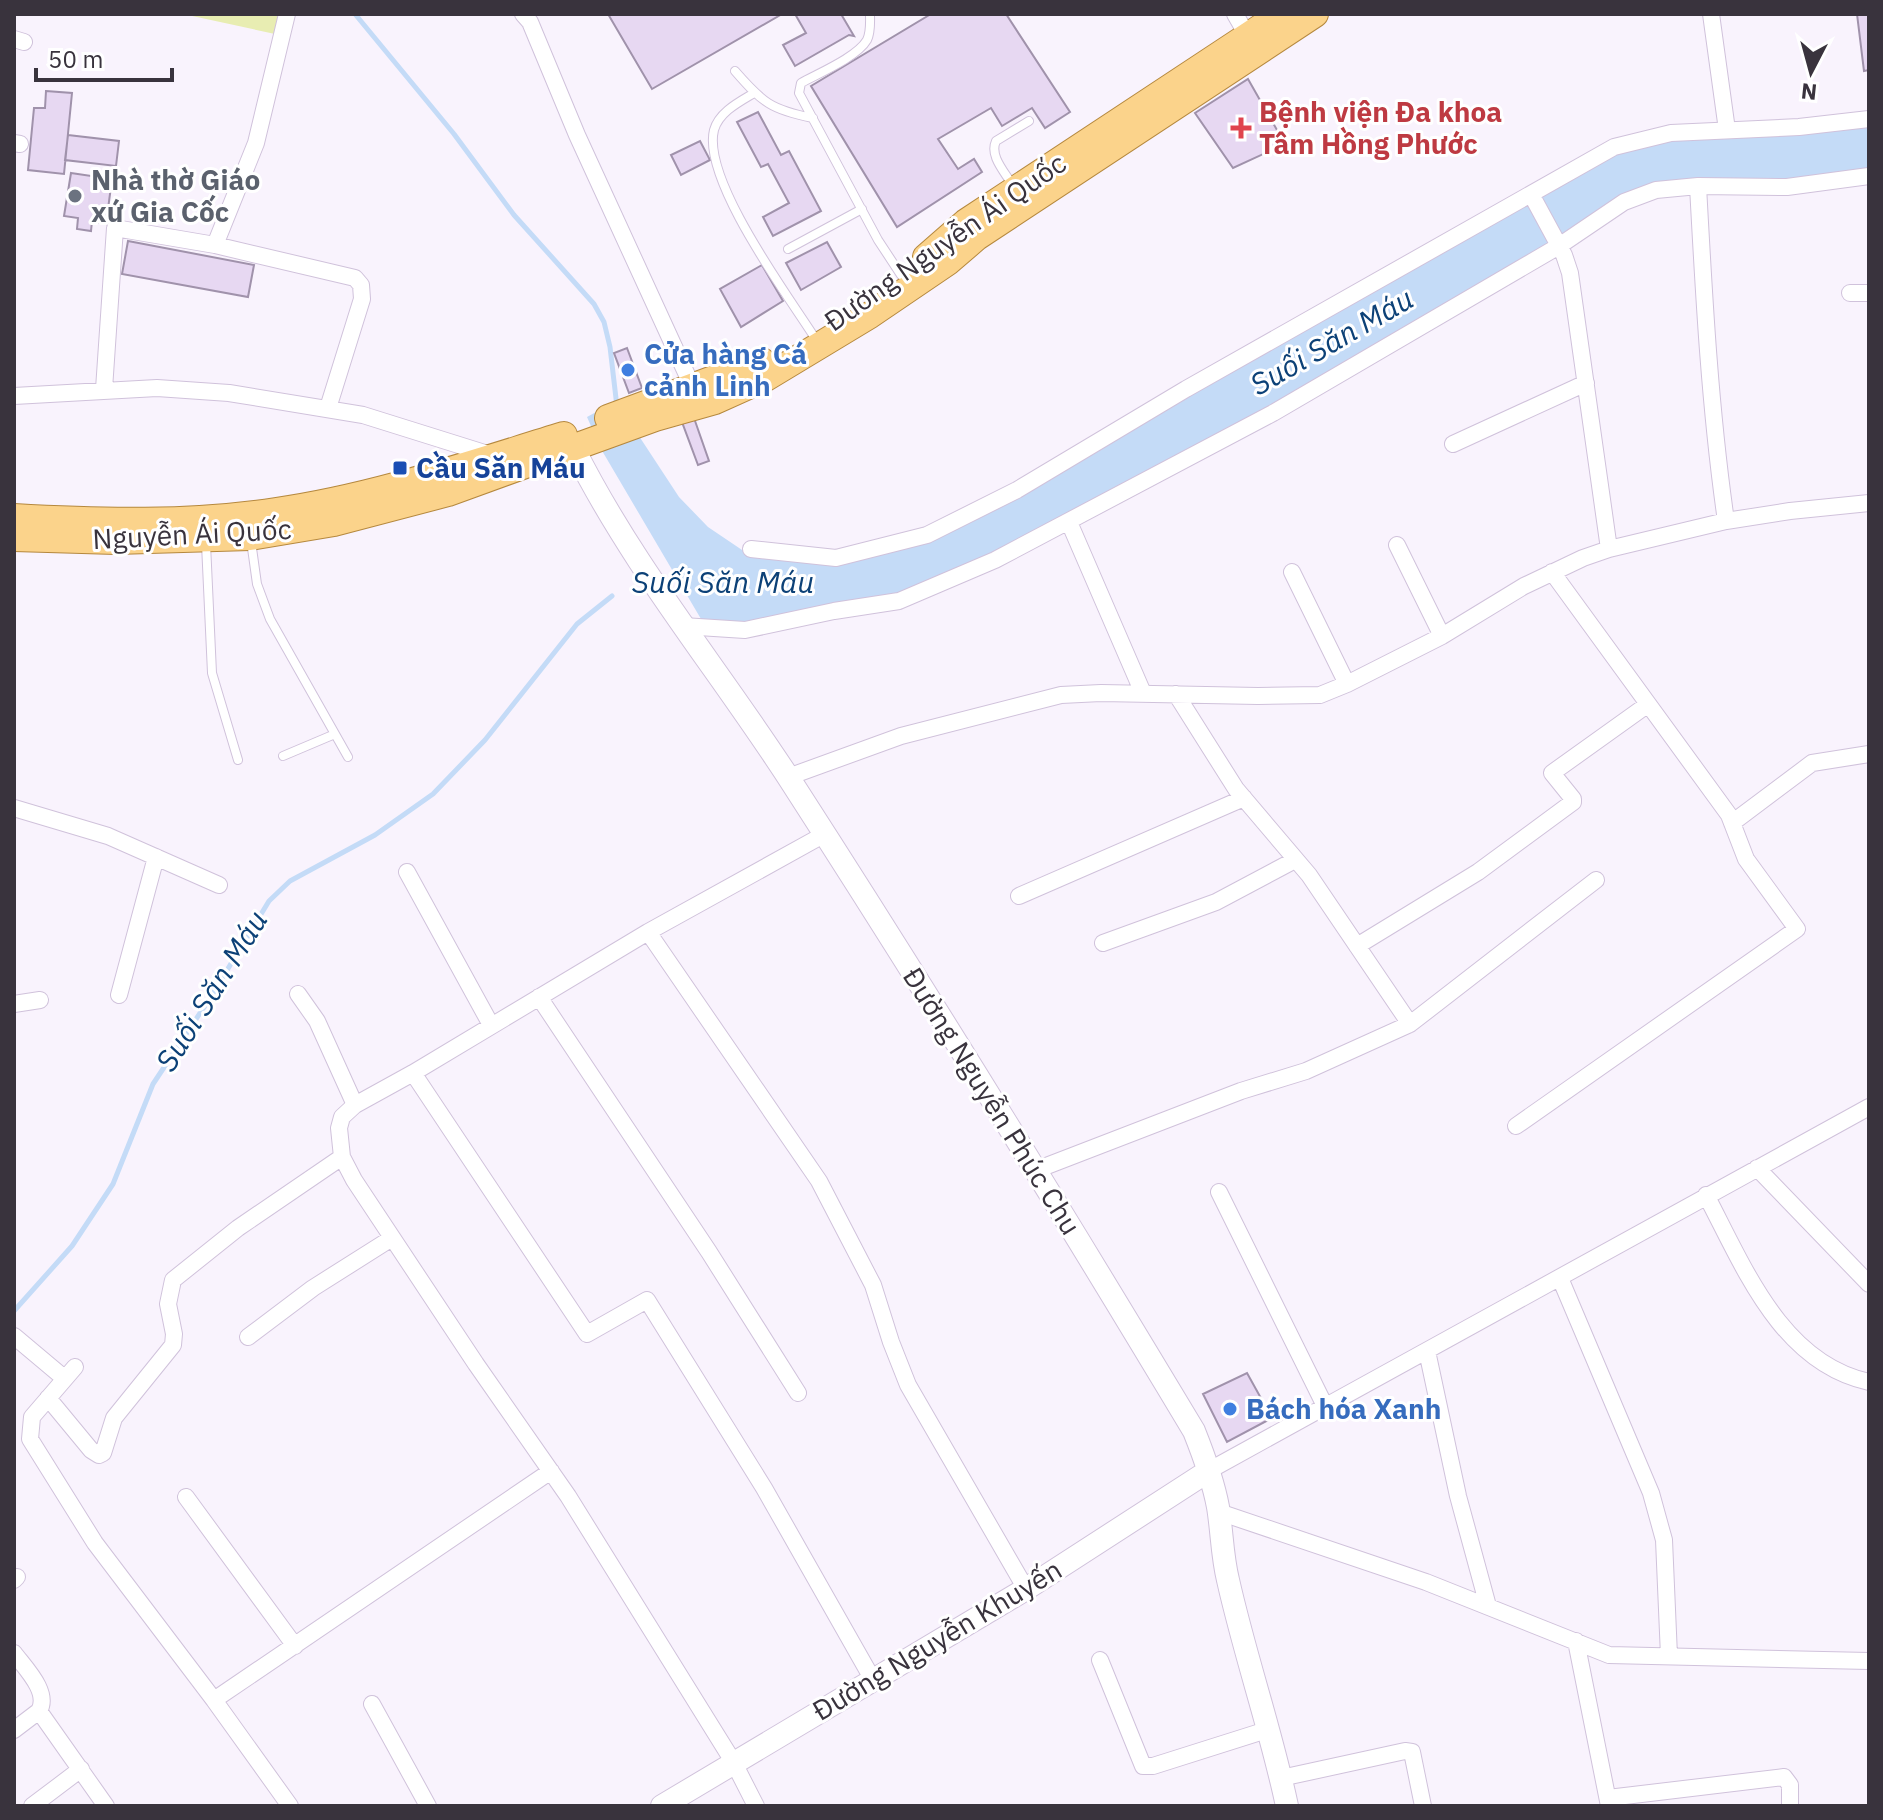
<svg xmlns="http://www.w3.org/2000/svg" width="1883" height="1820" font-family="'IBM Plex Sans',sans-serif">
  <rect width="100%" height="100%" fill="#f9f3fd"/>
  <path fill="#e8edb2" d="M183 14H280L275 34Z"/>
  <path fill="#c4dbf7" d="M1869 125V169L1788 181 1698 179 1562 237 1267 409 992 553 898 595 746 623 701 619 601 449 587 417 616 401 679 497 708 527 748 554 837 564 930 540 1087 454 1616 153 1672 139Z"/>
  <g fill="none" stroke-linecap="round" stroke-linejoin="round">
    <path stroke="#c4dbf7" stroke-width="5" d="M355 14 454 134 514 215 594 304 604 322 610 347 617 407
      M14 1311 72 1246 113 1184 153 1084 212 995 269 901 290 881 375 835 433 794 485 740 577 624 612 596"/>
  </g>
  <path fill="#e7d8f2" stroke="#a092ab" stroke-width="2" d="M608 14H782L652 89Z
    M795 14H841L854 36 849 35 795 66 783 45 806 33Z
    M931 14H1006L1070 112 1045 128 1032 108 1002 126 991 108 938 139 958 169 974 159 982 172 897 227 811 86Z
    M1857 14H1869V70L1864 71Z
    M1248 79 1285 144 1233 168 1195 113Z
    M46 91 72 93 64 174 28 170 34 108H45Z
    M758 112 781 155 789 151 821 211 773 236 763 217 789 203 768 164 761 167 737 122Z
    M68 135 119 141 116 166 65 160Z
    M700 141 710 160 681 175 671 155Z
    M71 173 112 179 106 224 92 221 91 231 77 229 78 218 64 216Z
    M128 241 254 265 248 297 122 274Z
    M827 242 841 267 801 290 786 263Z
    M762 265 783 301 741 327 720 289Z
    M627 348 642 388 629 393 614 353Z
    M694 418 709 461 698 465 682 422Z
    M1247 1373 1272 1418 1227 1442 1203 1394Z"/>
  <g fill="none" stroke-linecap="round" stroke-linejoin="round">
    <defs>
      <path id="service" d="M870 14C870 23 871 32 867 40 857 57 819 73 801 83L799 93 878 240 901 275
        M735 71C762 102 771 110 813 118
        M754 93C739 102 719 112 714 130 702 179 786 293 813 335
        M1013 186C1005 172 989 156 996 141L1029 121
        M788 249 862 209
        M251 541 257 584 270 619 348 757
        M206 544 212 673 238 760
        M283 756 335 734"/>
      <path id="minor" d="M523 14 530 22 577 135 693 388
        M1235 14 1247 35
        M1711 14 1727 130
        M14 39 24 42
        M14 143 20 144
        M1698 186C1704 298 1710 410 1726 521
        M1531 194 1564 255 1570 273 1609 549
        M215 245 256 143 287 14
        M1850 293H1869
        M104 389 115 228 215 245 355 278 361 285 362 299 328 408
        M14 396 157 388 229 393 363 415 494 456
        M1453 444 1586 383
        M1069 522 1143 693
        M1397 545 1442 636
        M751 549 836 558 927 535 1017 490 1186 389 1614 147 1671 133 1799 127 1869 119
        M1292 572 1347 684
        M683 626 745 630 834 611 899 601 995 560 1273 413 1559 246 1624 202 1656 190 1698 186 1787 187 1869 176
        M1176 694 1236 789 1309 875 1410 1024
        M788 777 901 736 1061 695 1101 693 1258 696 1320 695 1347 684 1442 636 1524 586 1583 558 1609 549 1726 521 1790 511 1869 503
        M14 808 108 836 219 885
        M1732 823 1812 763 1869 754
        M407 872 491 1025
        M1019 896 1244 798
        M648 932 819 1181 873 1285 891 1342 908 1385 1026 1589
        M1103 943 1216 902 1295 860
        M1357 946 1478 872 1573 802V799L1552 773 1647 705
        M298 994 317 1021 355 1105
        M119 995 156 857
        M539 997 709 1252 798 1393
        M14 1004 40 1000
        M413 1073 587 1334 647 1300 764 1488 873 1680
        M1516 1126 1797 929 1746 859 1729 815 1552 572
        M1757 1168 1869 1284
        M1036 1170 1241 1091 1306 1071 1410 1024 1596 880
        M1219 1192 1325 1406
        M1706 1195C1744 1267 1781 1363 1869 1382
        M1560 1278 1651 1493 1664 1540 1669 1656
        M14 1336 64 1378
        M248 1337 313 1288 392 1238
        M1427 1351 1458 1496 1488 1606
        M75 1367 32 1417 30 1439 95 1543 214 1700 290 1806
        M48 1398 91 1450 99 1455 103 1453 114 1418 173 1345 174 1334 168 1304 173 1280 238 1228 342 1157
        M1210 1470 1869 1107
        M186 1497 295 1646
        M1219 1512 1426 1582 1609 1655 1869 1661
        M14 1580 17 1577
        M1576 1641 1609 1806
        M14 1653C25 1668 50 1692 39 1711
        M1100 1660 1143 1766H1153L1270 1729
        M214 1700 551 1471
        M372 1704 428 1806
        M14 1730 39 1711 106 1806
        M1281 1778 1405 1751 1412 1752 1423 1806
        M1608 1798 1784 1777 1790 1785V1806
        M32 1806 81 1769
        M756 1806 734 1763 568 1496 476 1364 354 1180 342 1157 339 1128 342 1117 355 1105 413 1073 648 932 825 834"/>
      <path id="tertiary" d="M574 449C634 569 720 671 792 783 930 997 1063 1213 1194 1431 1204 1456 1213 1480 1218 1507 1222 1531 1222 1556 1228 1580 1245 1656 1271 1730 1287 1806
        M662 1806 1026 1589 1210 1470"/>
      <path id="primary" d="M926 257 966 222 1281 14
        M608 418 762 361
        M14 517C100 522 190 524 276 511 374 497 469 464 564 435
        M14 538 116 541 250 537 334 523 448 493 655 418 715 401 764 379 870 315 948 262 977 237 1315 14"/>
    </defs>
    <use href="#service" stroke="#d0c2db" stroke-width="10"/>
    <use href="#minor" stroke="#d0c2db" stroke-width="18"/>
    <use href="#tertiary" stroke="#d0c2db" stroke-width="24"/>
    <use href="#primary" stroke="#b5883e" stroke-width="28"/>
    <use href="#service" stroke="#fff" stroke-width="8"/>
    <use href="#minor" stroke="#fff" stroke-width="16"/>
    <use href="#tertiary" stroke="#fff" stroke-width="22"/>
    <use href="#primary" stroke="#fbd38b" stroke-width="26"/>
  </g>
  <path fill="#e0444e" stroke="#fff" stroke-width="3" d="M1237 116h8v8h8v8h-8v8h-8v-8h-8v-8h8z"/>
  <circle fill="#6b7280" stroke="#fff" stroke-width="3" cx="75" cy="196" r="8"/>
  <g fill="#3f7fe0" stroke="#fff" stroke-width="3">
    <circle cx="628" cy="370" r="8"/>
    <circle cx="1230" cy="1409" r="8"/>
  </g>
  <rect fill="#1a4fb4" stroke="#fff" stroke-width="3" x="392" y="460" width="16" height="16" rx="4"/>
  <g text-anchor="middle" stroke-width="6" stroke-linejoin="round" paint-order="stroke">
    <g font-size="28" font-weight="bold" fill="#be3a42" stroke="#fff" text-anchor="start">
      <text x="1259" y="122">Bệnh viện Đa khoa<tspan x="1259" dy="32">Tâm Hồng Phước</tspan></text>
    </g>
    <g font-size="28" font-weight="bold" fill="#5b616d" stroke="#fff" text-anchor="start">
      <text x="91" y="190">Nhà thờ Giáo<tspan x="91" dy="32">xứ Gia Cốc</tspan></text>
    </g>
    <g font-size="28" fill="#39333d" stroke="#fff">
      <text transform="translate(945 242) rotate(-35)" y="10">Đường Nguyễn Ái Quốc</text>
      <text transform="translate(192 534) rotate(-3)" y="10">Nguyễn Ái Quốc</text>
      <text transform="translate(992 1101) rotate(58)" y="10">Đường Nguyễn Phúc Chu</text>
      <text transform="translate(937 1640) rotate(-31)" y="10">Đường Nguyễn Khuyến</text>
    </g>
    <g font-size="28" font-weight="bold" fill="#366cbe" stroke="#fff" text-anchor="start">
      <text x="644" y="364">Cửa hàng Cá<tspan x="644" dy="32">cảnh Linh</tspan></text>
      <text x="1246" y="1419">Bách hóa Xanh</text>
    </g>
    <g font-size="28" font-weight="bold" fill="#164399" stroke="#fff" text-anchor="start">
      <text x="416" y="478">Cầu Săn Máu</text>
    </g>
    <g font-size="30" font-style="italic" fill="#0c4177" stroke="#fff">
      <text transform="translate(1332 342) rotate(-30)" y="10">Suối Săn Máu</text>
      <text x="723" y="593">Suối Săn Máu</text>
      <text transform="translate(212 991) rotate(-58)" y="10">Suối Săn Máu</text>
    </g>
  </g>
  <rect width="1883" height="1820" fill="none" stroke="#39333d" stroke-width="32"/>
  <g transform="translate(1811 72) rotate(186)" stroke="#ffffff" stroke-width="6" paint-order="stroke">
  <path d="M0-6L14 30L0 20L-14 30Z" fill="#39333d"/>
  <text y="-12" font-size="22" font-weight="bold" text-anchor="middle" fill="#39333d">N</text>
  </g>
  <path d="M36 68v12h136v-12" fill="none" stroke="#39333d" stroke-width="4"/>
  <text x="48" y="68" font-size="24" fill="#39333d" stroke="#ffffff" stroke-width="6" paint-order="stroke">50 m</text>
</svg>
